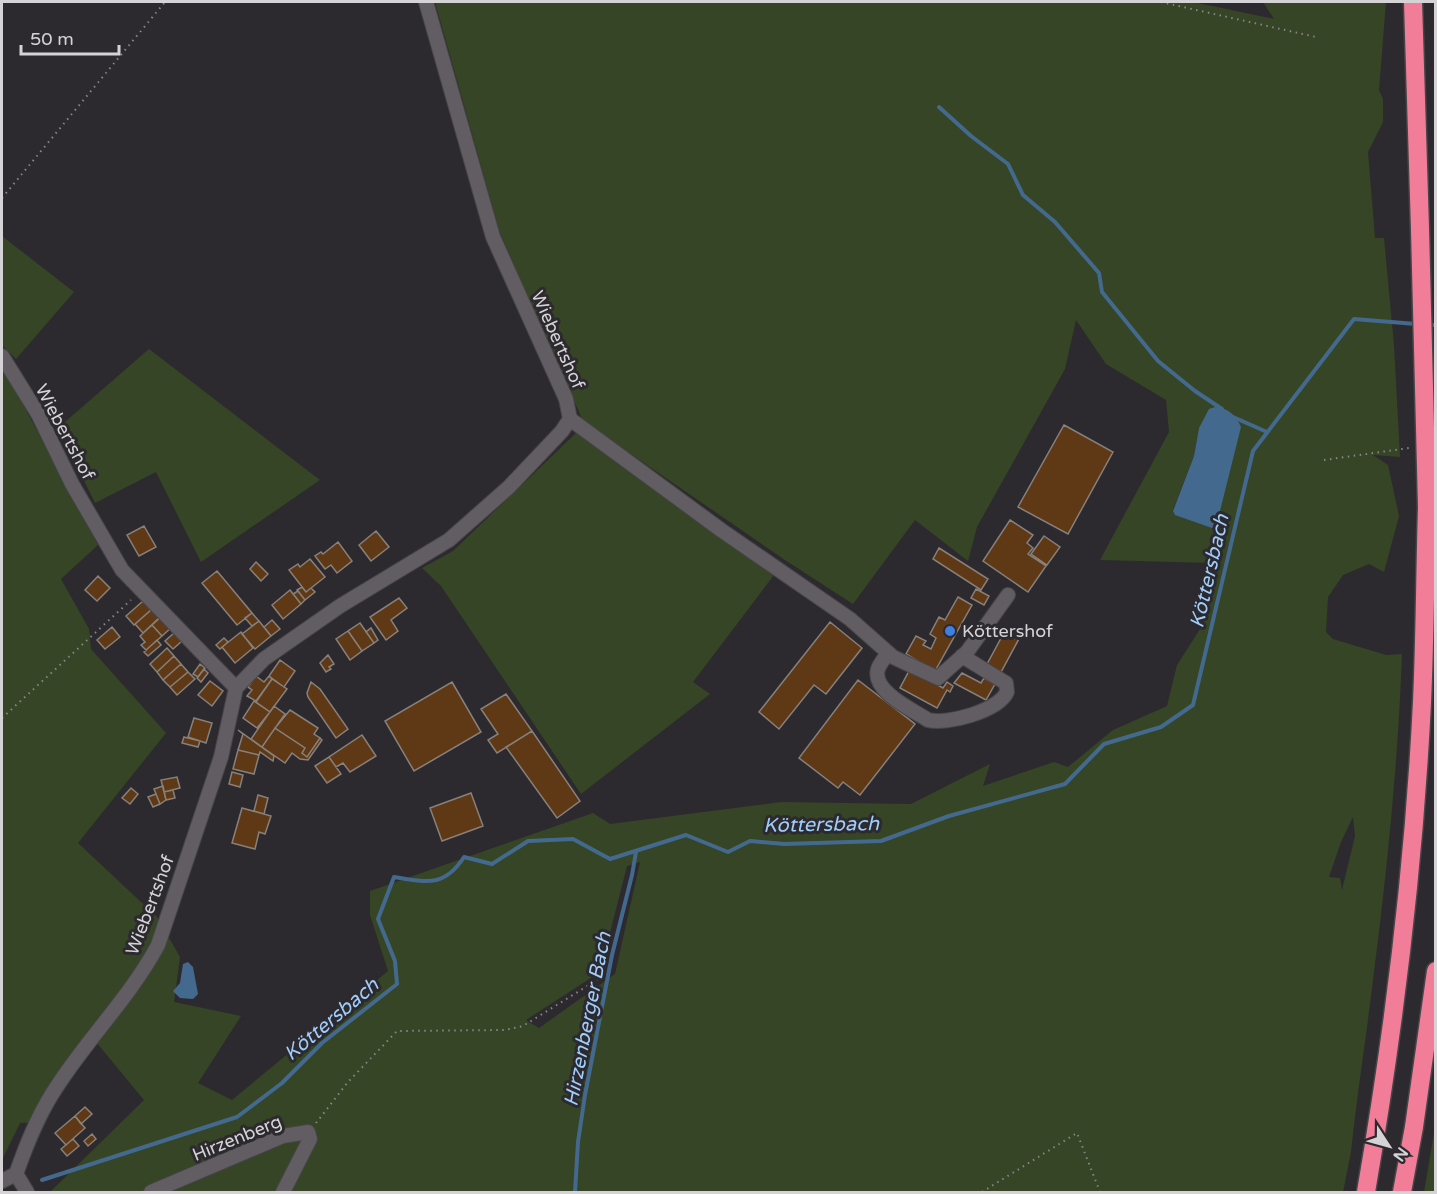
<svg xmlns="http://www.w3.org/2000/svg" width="1437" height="1194" font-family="'Varela Round',sans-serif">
  <rect width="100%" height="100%" fill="#2d2a2f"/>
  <path fill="#354525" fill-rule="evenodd" d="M435 2H1193L1274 19 1263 2H1386L1379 90 1383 99V122L1368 152 1375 238H1384L1394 345 1400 457 1373 455 1388 465 1399 516 1384 572 1369 564 1343 575 1328 597 1326 632 1333 639 1386 655 1402 654C1398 763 1387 872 1373 980 1366 1038 1357 1095 1351 1152L1343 1192H50L144 1100 96 1042 43 1122 20 1123 2 1160V365L98 545 61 579 89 629 91 649 166 733 78 843 157 917 180 957 174 1002 241 1016 198 1083 232 1100 388 971 370 915V891L593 813 610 824 781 802 911 804 990 764 983 786 1054 762 1068 767 1113 730 1167 706 1177 665 1200 629 1212 563 1100 560 1169 432 1166 400 1106 364 1076 320 1065 369 977 527 968 561 915 520 853 604 785 560 583 421 500 233ZM1237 417 1175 515 1173 510 1194 456 1199 428ZM1353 817 1355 836 1342 890 1340 878 1329 877 1341 842ZM640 862 615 974 539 1028 526 1020 600 972 627 866Z
    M2 236 74 292 16 359 2 345Z
    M149 349 320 480 201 562 156 472 95 503 58 428Z
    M577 432 774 575 693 682 710 694 581 794 441 586 422 568 453 551Z
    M1435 1127V1192H1424Z"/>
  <path fill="#44698e" d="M1215 407C1228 408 1236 415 1241 427L1216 527 1212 528 1175 515 1173 511 1194 456 1199 428 1209 409Z
    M188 962 193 967 198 994 193 999 180 998 173 991 180 983 183 964Z"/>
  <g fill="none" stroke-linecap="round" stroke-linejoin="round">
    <path stroke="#44698e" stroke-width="4" d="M939 107 971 136 1008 164 1023 195 1055 222 1099 273 1102 292 1158 361 1195 391 1222 409
      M1427 325H1436
      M1233 417 1267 432
      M42 1180 237 1117 282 1083 322 1043 397 984 395 961 378 919 394 877C426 882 444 888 464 857L492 864 528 841 573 839 610 859 686 835 728 852 750 841 784 844 881 841 949 816 1065 784 1104 744 1161 727 1193 705 1253 451 1354 319 1416 324
      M575 1192 578 1142 585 1095 612 955 632 875 636 852"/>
  </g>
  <path fill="#5f3816" stroke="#87817c" stroke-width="1.5" d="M1064 425 1113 452 1068 534 1018 507Z
    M1010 520 1033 535 1027 543 1033 548 1028 554 1046 566 1028 592 983 561Z
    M144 526 156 547 139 556 127 535Z
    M376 531 389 547 371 561 359 545Z
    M1044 536 1060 547 1047 565 1031 554Z
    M338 542 352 561 337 573 331 565 325 569 315 556 321 552 323 554Z
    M939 548 988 579 981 590 933 559Z
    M310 559 325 577 306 592 289 570 298 564 300 567Z
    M256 562 268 574 261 581 250 569Z
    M217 571 252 613 237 625 202 583Z
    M98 576 110 588 97 601 85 590Z
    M302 587 306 592 311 588 315 592 305 600 297 590Z
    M976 589 989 596 984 605 971 598Z
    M290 590 301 604 283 619 272 605Z
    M298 591 305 600 301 604 293 594Z
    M958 597 972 605 935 671 906 654 916 636 926 641 923 645 931 649 936 638 930 634 939 617 945 620Z
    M399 598 407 608 391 620 398 631 386 640 370 617Z
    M143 601 151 610 134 625 126 616Z
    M152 609 160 617 143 633 135 624Z
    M252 613 259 621 252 626 245 618Z
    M162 616 172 627 162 636 152 625Z
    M272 620 280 629 271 636 264 627Z
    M259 621 271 636 255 649 242 634Z
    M830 622 862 648 826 694 814 685 779 729 759 712Z
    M360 623 374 643 362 651 348 631Z
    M152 625 162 636 146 650 141 645 145 642 140 636Z
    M112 627 120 637 105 649 97 640Z
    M371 628 378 640 374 643 366 632Z
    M1006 629 1020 637 1000 674 986 666Z
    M348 631 362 651 350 660 336 639Z
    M241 632 253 648 235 663 222 647Z
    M174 633 182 641 173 649 165 641Z
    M224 638 228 642 220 649 216 645Z
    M157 640 161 645 148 656 144 652Z
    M167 648 174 656 157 672 150 664Z
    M328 655 334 664 329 667 331 669 326 672 320 663Z
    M174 656 181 664 163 680 157 672Z
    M280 660 295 671 284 687 269 676Z
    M181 664 188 672 170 687 163 680Z
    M200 664 205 668 198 677 193 674Z
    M204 669 208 673 201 682 197 678Z
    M910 669 943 688 947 682 953 686 950 692 947 690 937 708 900 688Z
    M188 672 195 679 177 695 170 687Z
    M962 673 981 683 984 678 995 684 986 700 954 683Z
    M256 676 264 682 269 676 272 679 256 701 247 696 252 690 248 687Z
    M272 679 287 689 270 712 256 702Z
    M858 680 915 724 860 795 843 782 838 788 799 758Z
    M210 681 223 691 212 706 198 695Z
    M311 682 320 689 348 729 336 738 308 697 307 693Z
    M452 682 481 732 414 771 385 721Z
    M506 694 532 731 497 753 488 740 498 734 481 709Z
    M254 701 270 712 257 728 243 718Z
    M274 706 285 714 262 747 251 739Z
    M290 710 318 728 314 734 320 738 307 757 302 753 305 748 275 728Z
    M194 718 212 723 206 743 188 737Z
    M275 728 305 748 302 753 307 757 320 738 322 740 308 760 300 759 292 753 285 763 262 747Z
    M238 730 274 756 273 761 260 752 259 755 238 750 243 734Z
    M532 731 580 801 557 818 506 747Z
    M362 735 376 756 350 772 343 763 336 767 329 757Z
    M184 737 200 741 198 747 182 743Z
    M238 750 259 755 254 774 233 769Z
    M329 757 341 774 327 783 315 766Z
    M232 772 243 775 240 787 229 784Z
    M177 777 180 788 164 792 161 780Z
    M163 786 166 800 160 804 154 789Z
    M131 788 138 794 130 804 122 798Z
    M173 790 175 798 166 800 164 792Z
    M471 793 483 826 442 841 430 808Z
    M156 794 160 804 153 807 148 797Z
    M258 795 268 798 264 814 254 811Z
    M242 808 271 816 265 834 259 832 255 849 232 843Z
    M85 1107 92 1114 81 1124 75 1116Z
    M75 1116 85 1128 66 1145 55 1133Z
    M92 1134 96 1139 88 1146 84 1141Z
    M73 1139 79 1146 67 1156 61 1149Z"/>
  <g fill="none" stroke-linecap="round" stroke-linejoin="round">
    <defs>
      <path id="minor" d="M2 356 38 414 72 484 122 570 236 688
        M570 419 721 530 850 619 893 657 938 678 967 652 1008 595
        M888 653C885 658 880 663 878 669 871 691 913 710 928 720 947 725 998 711 1007 692L1006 683 1001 680 962 656
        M16 1174C26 1146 36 1120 52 1094 84 1042 129 999 158 945L221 757 236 688 264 659 340 606 449 540 509 487 562 431 570 419 566 399 493 237 426 2
        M16 1174 27 1192
        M2 1181 16 1174
        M151 1192 283 1136 308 1132 310 1139 283 1192"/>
      <path id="highway" d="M1413 2 1420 229
        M1366 1192C1394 1030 1414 866 1422 702 1425 637 1425 572 1427 507
        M1402 1192 1414 1127 1436 971"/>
    </defs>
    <use href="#minor" stroke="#474549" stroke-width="16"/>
    <use href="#highway" stroke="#474549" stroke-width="21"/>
    <path stroke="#888589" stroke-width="2" stroke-dasharray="1.5 4.5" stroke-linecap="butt" d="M1161 2 1316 37
      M2 198 165 2
      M1324 460 1409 448
      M2 718 131 600
      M316 1123 348 1082 397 1031 505 1030 523 1026 597 980
      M982 1192 1077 1133 1100 1192"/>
    <use href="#minor" stroke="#615d63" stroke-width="14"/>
    <use href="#highway" stroke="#f27d98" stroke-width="18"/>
    <defs>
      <path id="highway-bridge" d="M1420 229 1427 507"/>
    </defs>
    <use href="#highway-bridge" stroke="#474549" stroke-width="21" stroke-linecap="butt"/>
    <use href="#highway-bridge" stroke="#f27d98" stroke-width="18"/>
  </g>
  <circle fill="#3f7fe0" stroke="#2d2a2f" stroke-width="2" cx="950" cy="631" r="6"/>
  <g text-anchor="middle" stroke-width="6" stroke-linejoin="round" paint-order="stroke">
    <g font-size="18" fill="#d6d3d7" stroke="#2d2a2f">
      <text transform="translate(558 340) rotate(66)" y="6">Wiebertshof</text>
      <text transform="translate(65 432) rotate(62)" y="6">Wiebertshof</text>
      <text transform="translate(150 905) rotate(-69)" y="6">Wiebertshof</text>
      <text transform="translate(237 1138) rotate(-22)" y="6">Hirzenberg</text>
    </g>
    <g font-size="18" fill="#d6d3d7" stroke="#2d2a2f" text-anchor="start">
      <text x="962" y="637">Köttershof</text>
    </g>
    <g font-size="20" font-style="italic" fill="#9fcdfc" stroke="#2d2a2f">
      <text transform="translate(1209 571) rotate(-77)" y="7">Köttersbach</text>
      <text transform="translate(821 824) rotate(-1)" y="7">Köttersbach</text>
      <text transform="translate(331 1019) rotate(-40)" y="7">Köttersbach</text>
      <text transform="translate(587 1019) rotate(-79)" y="7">Hirzenberger Bach</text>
    </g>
  </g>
  <rect width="1437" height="1194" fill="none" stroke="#d6d3d7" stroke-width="6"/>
  <g transform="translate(1389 1146) rotate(126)" stroke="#2d2a2f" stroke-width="4.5" paint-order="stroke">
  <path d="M0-4.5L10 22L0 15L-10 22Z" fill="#d6d3d7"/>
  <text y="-9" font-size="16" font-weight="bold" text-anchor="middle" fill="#d6d3d7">N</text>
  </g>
  <path d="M21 45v9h98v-9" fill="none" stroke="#d6d3d7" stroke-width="3"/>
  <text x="30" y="45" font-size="18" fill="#d6d3d7" stroke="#2d2a2f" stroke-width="4.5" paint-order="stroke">50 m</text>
</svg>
